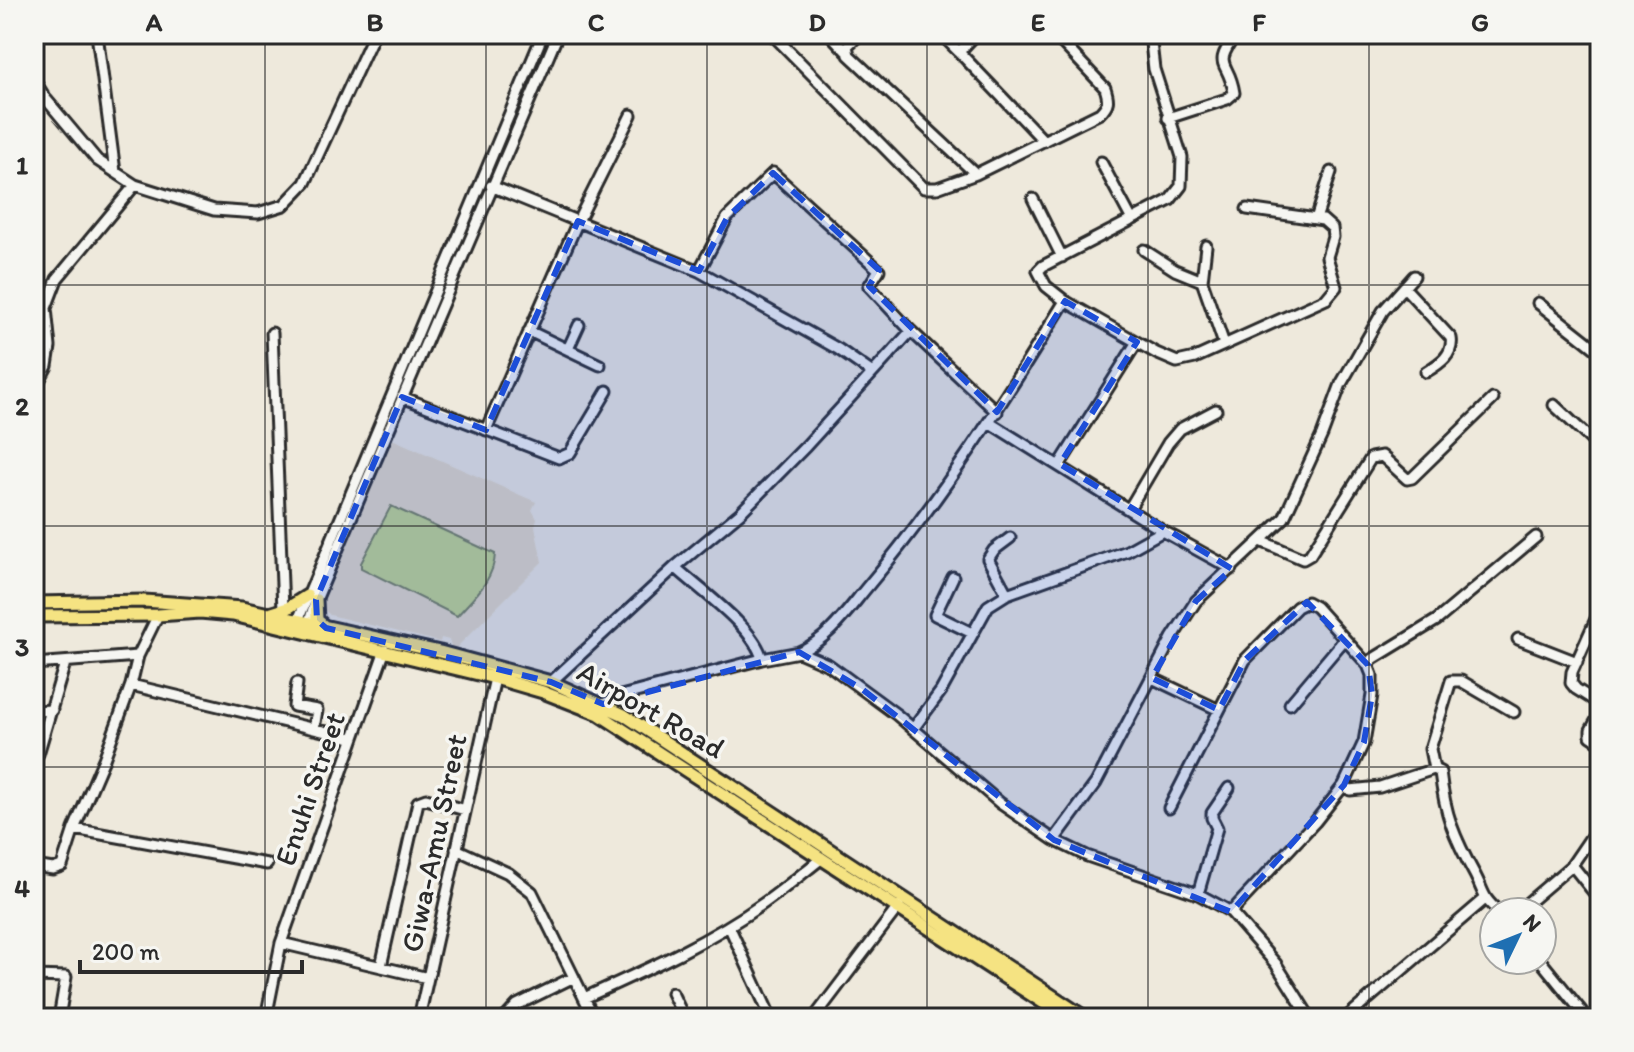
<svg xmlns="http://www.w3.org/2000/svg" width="1634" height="1052" font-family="Itim,sans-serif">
  <rect width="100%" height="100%" fill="#eee9dc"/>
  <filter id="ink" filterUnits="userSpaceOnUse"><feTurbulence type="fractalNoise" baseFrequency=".0125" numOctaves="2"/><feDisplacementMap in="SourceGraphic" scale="16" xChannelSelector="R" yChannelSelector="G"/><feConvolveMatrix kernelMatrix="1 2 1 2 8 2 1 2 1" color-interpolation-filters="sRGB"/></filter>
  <g filter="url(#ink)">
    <path fill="#e4d9c2" d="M392 439 536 502 532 510 537 519 535 527 542 562 453 651 449 640 441 638 440 642 330 615 320 606Z"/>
    <path fill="#c3d68b" stroke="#77805b" stroke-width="2" d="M391 506 495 554C494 580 474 597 457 616L361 568V563Z"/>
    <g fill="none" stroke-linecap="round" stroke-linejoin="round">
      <defs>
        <path id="minor" d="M97 34 115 172
          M772 34 924 188H937L976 174
          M830 34 847 52
          M860 34 847 46 849 55 976 174 1100 113C1109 104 1109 100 1105 88L1054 34
          M941 34 959 52 976 34
          M1150 34 1154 69 1182 157 1181 186 1170 200 1043 266 1038 271 1046 286 1065 301 1156 353 1177 362 1195 358 1326 299 1336 287 1327 257 1333 237 1332 228 1323 220 1247 209
          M959 52 1044 141
          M34 80 45 98 97 160 135 185 214 210 258 213 284 205 305 183 374 34
          M1168 118 1227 99 1234 93C1229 59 1211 69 1236 34
          M1101 162 1132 220
          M491 186 699 271 838 349 871 372
          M1033 199 1062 257
          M1316 219 1331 172
          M1144 250 1175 270 1202 281 1224 344
          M699 271 727 218 773 173 879 270 869 286 911 331 997 412
          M1202 281 1206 246
          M1404 287 1451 338C1454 355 1439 364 1426 372
          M1538 303 1600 352
          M529 331 600 365
          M272 333 283 610
          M568 349 579 325
          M39 381 47 366 50 347 46 308 57 279 135 185
          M402 397 559 458 570 453 607 391
          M1554 405 1600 448
          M990 423 1163 531 1232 569
          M486 430 578 221 631 115
          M1060 464 1137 342
          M1129 509 1168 443 1180 429 1216 410
          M1261 541 1303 559 1310 555 1371 458 1382 456 1407 479 1412 478 1493 399
          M675 567C700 590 755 628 762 659
          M953 577 935 615 972 633
          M1007 594 988 559 994 550 1010 538
          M1600 610 1572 672 1571 683 1576 689 1600 704
          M296 625 543 34
          M307 628 316 600 558 34
          M1518 639 1577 662
          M799 652C829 639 847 611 868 586 943 497 1004 400 1065 301
          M34 664 138 656
          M1152 678 1219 710
          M551 682 675 567 740 513 806 446 911 331
          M297 683 294 706 317 710 314 729
          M131 685 352 738
          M603 704 621 696 762 659 799 652 829 665 897 715 1000 803 1054 840 1087 856 1198 894 1231 912 1276 964 1310 1018
          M1290 704 1344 640
          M34 711 52 710
          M1600 714 1591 730V736L1600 742
          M913 729 941 691 988 606 1007 594 1127 551 1163 531
          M38 754 65 663
          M1344 785 1350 790 1380 787 1434 769
          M1169 808 1245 660 1297 607 1307 602 1316 607 1368 665
          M74 829 267 864
          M1054 840 1096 783 1172 638 1196 601 1284 518 1322 435 1341 384 1383 311 1414 276
          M456 849 508 873 532 892 594 1018
          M1572 865 1600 900
          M34 866 53 869 62 866 74 829 104 759 131 685 138 656 158 615
          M1198 894 1217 828 1212 818V813L1229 788
          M1231 912 1315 822 1344 785 1364 742 1372 695V675L1368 665 1373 659 1437 620 1536 537
          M1499 912C1481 896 1485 894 1475 875 1454 837 1445 815 1440 772L1434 769 1430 749 1451 681H1461L1514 712
          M1517 912 1572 865 1600 824
          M729 926 771 1018
          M281 943 428 978
          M1540 960 1587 1018
          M381 966 418 802 426 799 465 810
          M34 976 66 977 59 1018
          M672 993 684 1018
          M584 998C646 970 709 942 764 903 784 889 803 873 822 858
          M266 1018 281 943 385 650
          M419 1018 495 678
          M505 1018 517 1005 574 977
          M814 1018 899 906
          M1346 1018 1485 899"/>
        <path id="major" d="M316 600 317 620 325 627
          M34 603 144 601 242 608 440 652 551 682 624 715 1086 1018
          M272 613 288 608 307 596
          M34 616 158 615 200 612 233 615 495 678 543 692 599 714 1067 1018"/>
      </defs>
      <use href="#minor" stroke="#2b2b2b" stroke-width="15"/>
      <use href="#major" stroke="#2b2b2b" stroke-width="17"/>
      <use href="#minor" stroke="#f6f6f2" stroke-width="9"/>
      <use href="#major" stroke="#f5e382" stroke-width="11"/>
    </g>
  </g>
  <path fill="#1d4ed8" fill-opacity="0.2" stroke="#1d4ed8" stroke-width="6" stroke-dasharray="16 10" stroke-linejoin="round" d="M773 173 879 270 869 286 997 412 1065 301 1137 342 1060 464 1232 569 1196 601 1152 678 1219 710 1245 660 1307 602 1368 665 1372 695 1364 742 1344 785 1231 912 1054 840 862 689 799 652 603 704 551 682 326 628 317 620 316 600 402 397 486 430 578 221 699 271 727 218Z"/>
  <path fill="none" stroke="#2b2b2b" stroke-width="2" stroke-opacity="0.55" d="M265 34V1018M486 34V1018M707 34V1018M927 34V1018M1148 34V1018M1369 34V1018M34 285H1600M34 526H1600M34 767H1600"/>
  <g text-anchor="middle" stroke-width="7" stroke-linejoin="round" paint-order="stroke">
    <g font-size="30" fill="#2b2b2b" stroke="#f6f6f2">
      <text transform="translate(651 710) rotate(30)" y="10">Airport Road</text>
      <text transform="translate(310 789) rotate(-71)" y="10">Enuhi Street</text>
      <text transform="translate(434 843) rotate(-78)" y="10">Giwa-Amu Street</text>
    </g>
  </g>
  <rect width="1634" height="1052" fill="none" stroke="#f6f6f2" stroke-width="88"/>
  <g transform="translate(1518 936) rotate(47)"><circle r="38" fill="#f6f6f2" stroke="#a5a5a2" stroke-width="2"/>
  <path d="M0-6L14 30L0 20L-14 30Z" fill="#1f6fb2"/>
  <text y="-12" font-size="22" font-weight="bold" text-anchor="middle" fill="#2b2b2b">N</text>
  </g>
  <path d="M80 960v12h222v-12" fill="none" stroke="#2b2b2b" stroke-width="4"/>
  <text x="92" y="960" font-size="24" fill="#2b2b2b" stroke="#f6f6f2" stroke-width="6" paint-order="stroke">200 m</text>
  <rect x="44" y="44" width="1546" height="964" fill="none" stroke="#2b2b2b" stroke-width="3"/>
  <g font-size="26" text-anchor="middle" font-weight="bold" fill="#2b2b2b">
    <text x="154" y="31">A</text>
    <text x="375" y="31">B</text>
    <text x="596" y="31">C</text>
    <text x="817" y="31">D</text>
    <text x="1038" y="31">E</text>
    <text x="1259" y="31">F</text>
    <text x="1480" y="31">G</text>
    <text x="22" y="174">1</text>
    <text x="22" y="415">2</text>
    <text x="22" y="656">3</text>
    <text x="22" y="897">4</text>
  </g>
</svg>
